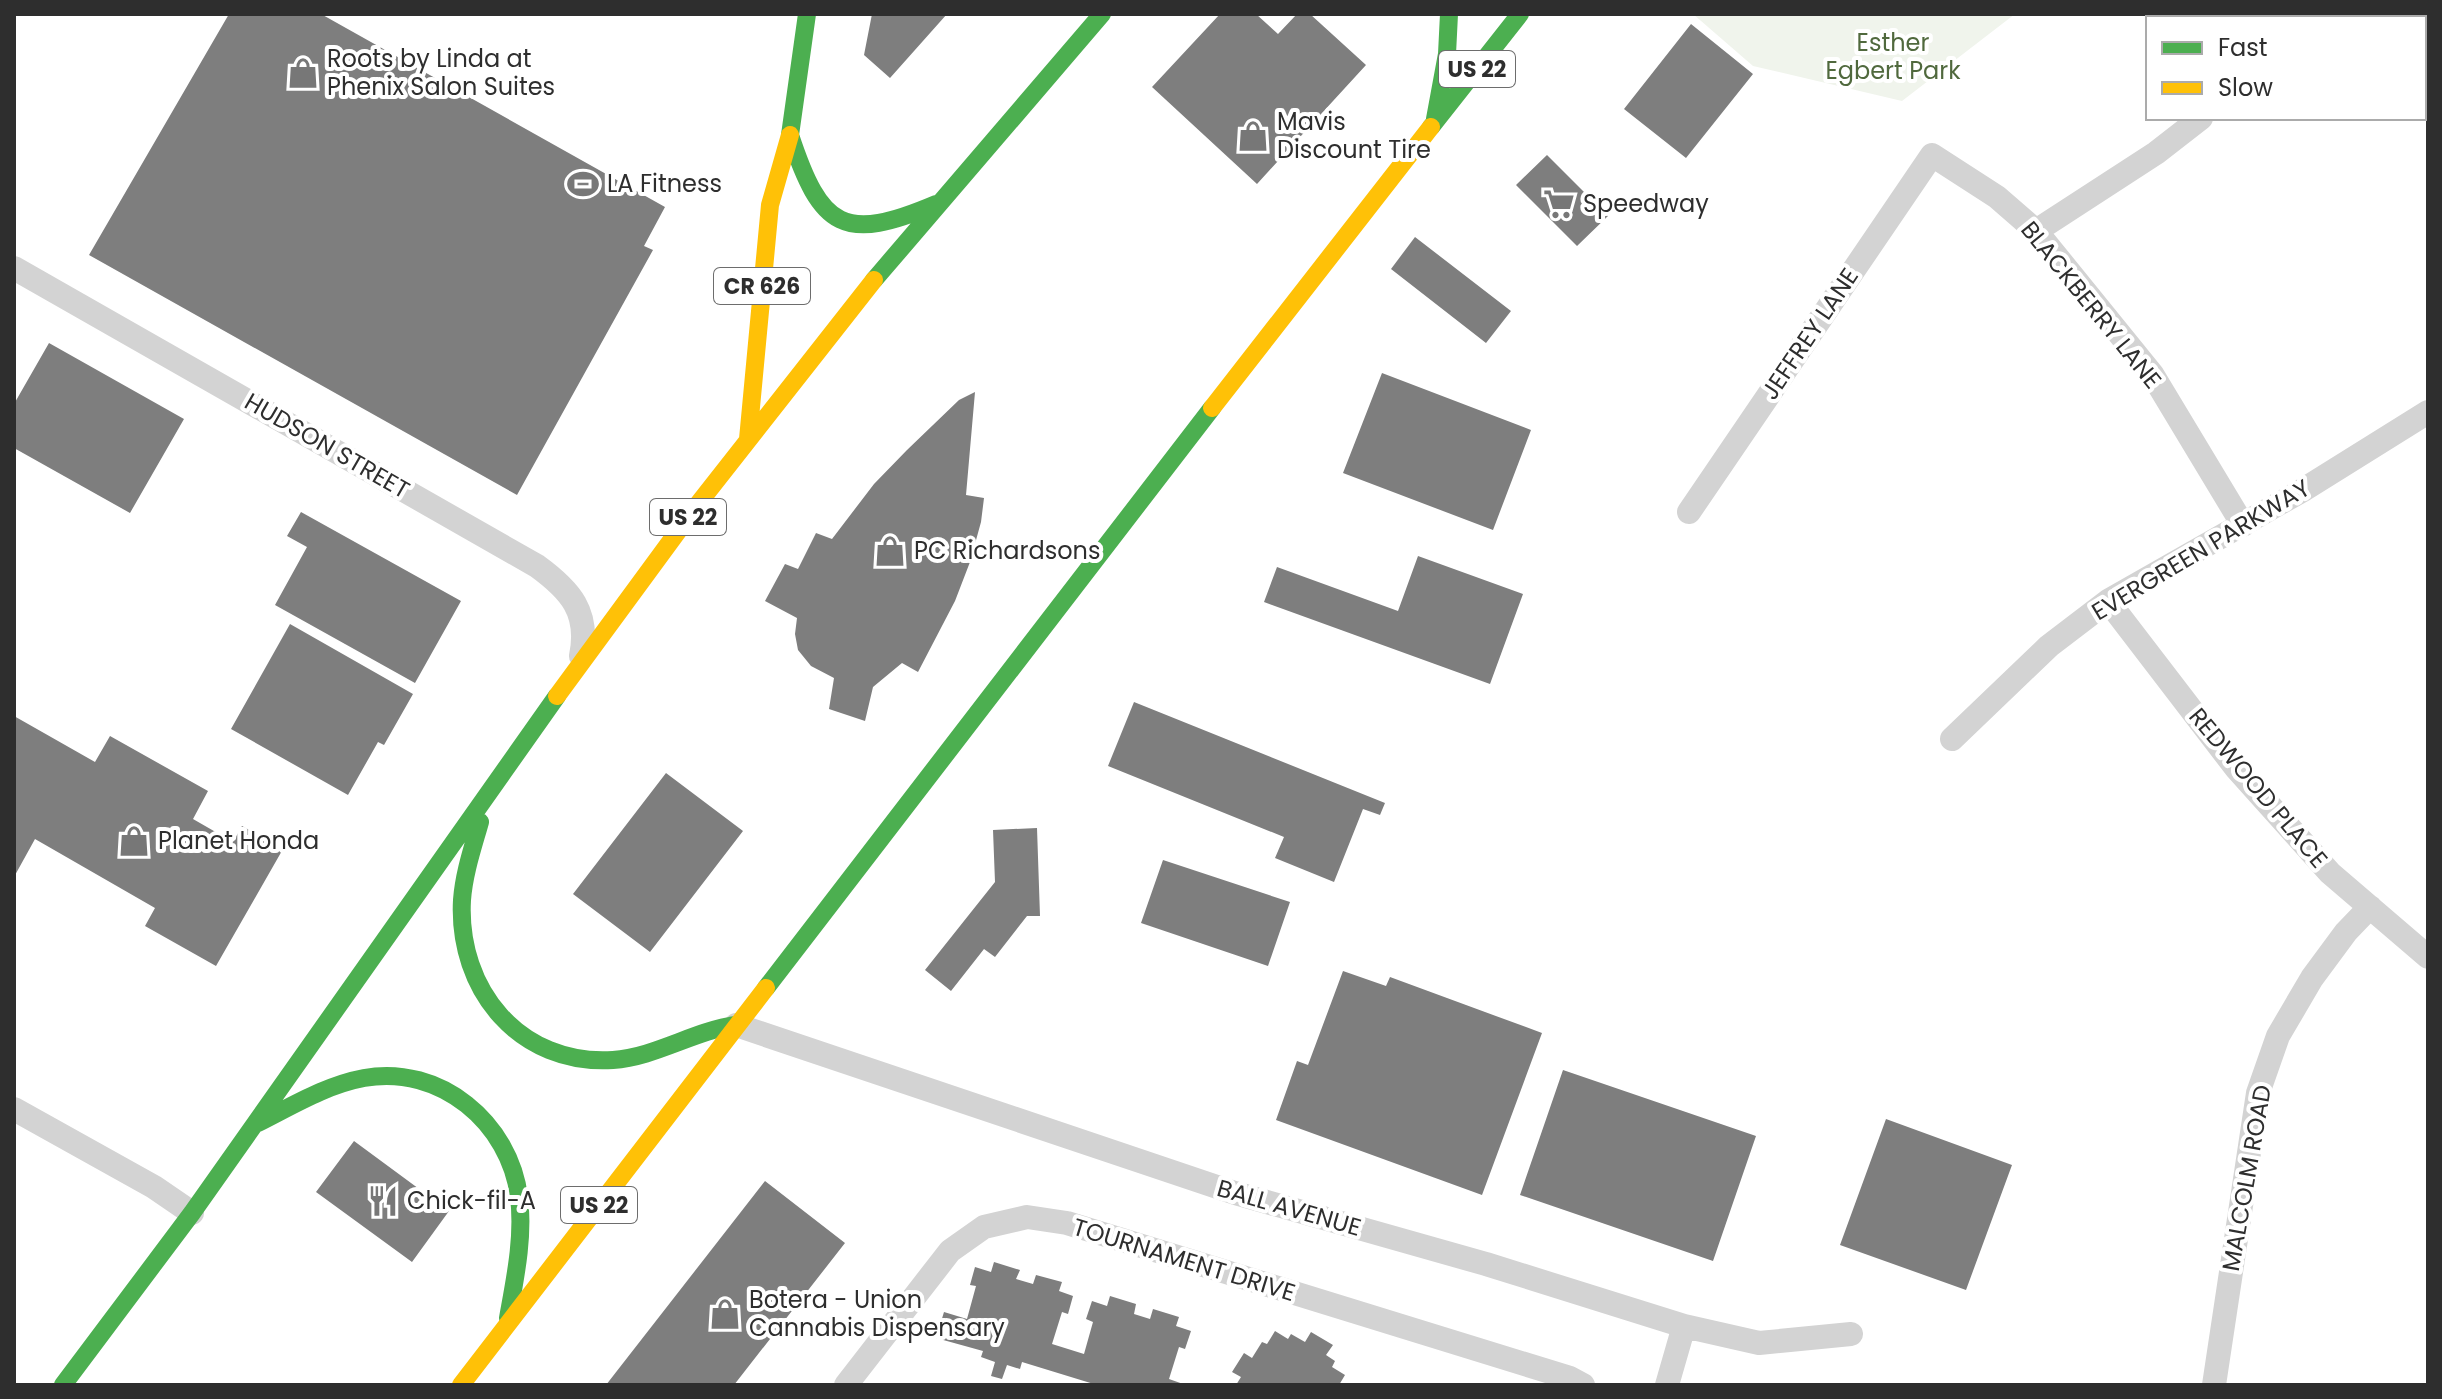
<svg xmlns="http://www.w3.org/2000/svg" width="2442" height="1399" font-family="Poppins,sans-serif">
  <rect width="100%" height="100%" fill="#fff"/>
  <path fill="#f0f4ec" d="M1693 14H2015L1902 101 1753 66Z"/>
  <path fill="#7e7e7e" d="M229 14H321L665 207 644 246 653 250 517 495 89 255Z
    M872 14H947L890 78 864 55Z
    M1220 14H1256L1278 34 1297 14H1310L1366 65 1257 184 1152 87Z
    M1691 24 1753 74 1686 158 1624 109Z
    M1547 155 1608 216 1577 246 1516 185Z
    M1415 237 1511 311 1486 343 1391 269Z
    M49 343 184 419 130 513 14 448V404Z
    M1382 373 1531 430 1493 530 1343 473Z
    M975 392 966 495 984 498 981 522 970 562 955 601 918 672 902 663 873 687 865 721 829 709 834 678 811 666 798 650 795 634 797 618 765 601 785 564 798 569 816 533 832 539 874 484 907 450 959 400Z
    M301 512 461 601 415 683 275 605 307 547 287 536Z
    M1418 556 1523 594 1490 684 1264 602 1277 567 1398 611Z
    M290 624 413 694 384 745 378 742 348 795 231 729Z
    M1134 702 1385 803 1380 815 1363 809 1334 882 1275 858 1284 837 1108 766Z
    M14 716 95 762 110 736 208 791 193 819 233 842 242 826 283 849 216 966 145 926 155 908 35 839 14 877Z
    M666 773 743 831 650 952 573 894Z
    M1037 828 1040 916H1027L995 957 984 949 951 991 925 970 995 882 993 830Z
    M1163 860 1290 902 1268 966 1141 923Z
    M1343 971 1386 986 1390 977 1542 1033 1482 1195 1276 1120 1297 1061 1308 1065Z
    M1563 1070 1756 1136 1713 1261 1520 1195Z
    M1886 1119 2012 1165 1966 1290 1840 1245Z
    M354 1141 449 1211 412 1262 316 1192Z
    M765 1181 845 1243 734 1385H606Z
    M994 1262 1020 1270 1016 1279 1033 1284 1036 1275 1062 1282 1059 1291 1073 1296 1068 1314 1062 1312 1052 1344 1084 1354 1093 1322 1086 1319 1092 1301 1107 1306 1110 1296 1136 1304 1134 1314 1150 1319 1153 1309 1179 1317 1176 1326 1191 1331 1185 1349 1179 1347 1169 1379 1186 1385H1097L1022 1362 1020 1369 1007 1365 1002 1379 991 1376 995 1362 981 1357 983 1351 936 1338 944 1312 967 1319 976 1286 970 1285 975 1267 991 1272Z
    M1275 1331 1288 1339 1291 1334 1305 1342 1311 1332 1333 1345 1326 1355 1335 1361 1332 1367 1345 1375 1339 1385H1236L1241 1377 1232 1372 1244 1353 1252 1358 1262 1342 1267 1344Z"/>
  <g fill="none" stroke-linecap="round" stroke-linejoin="round">
    <path stroke="#d3d3d3" stroke-width="24" d="M2324 18 2329 14
      M2036 231 2156 153 2201 118
      M14 268 537 566C570 590 590 612 581 656
      M1689 512 1932 155 1997 197 2036 231 2152 374 2243 525
      M2108 601 2236 768 2330 873 2428 957
      M1952 739 2049 646 2108 601 2303 490 2428 412
      M736 1025 1235 1193 1486 1264 1684 1326 1759 1343 1851 1334
      M14 1109 154 1187 192 1213
      M846 1385 950 1251 984 1227 1027 1217 1067 1223 1570 1378 1583 1385
      M1667 1385 1684 1326
      M2214 1385 2258 1093 2278 1036 2312 978 2346 932 2370 907"/>
    <path stroke="#4caf50" stroke-width="18" d="M1435 119 1447 54 1449 14
      M1431 127 1520 14
      M790 135 807 14
      M790 135C821 229 844 243 936 204
      M874 280 1102 14
      M480 822C473 847 464 873 462 900 457 990 520 1066 613 1060 655 1057 694 1031 736 1025
      M766 988 1212 408
      M258 1123C292 1106 326 1085 364 1078 440 1064 510 1123 519 1197 524 1237 515 1279 508 1318
      M63 1385 192 1213 557 696"/>
    <path stroke="#ffc107" stroke-width="18" d="M1212 408 1431 127
      M748 439 770 205 790 135
      M557 696 698 504 874 280
      M461 1385 766 988"/>
  </g>
  <defs>
    <symbol id="shop-bare" viewBox="-9 -9 18 18"><path d="M-5-2.5h2.3a2.7 3.5 0 0 1 5.4 0H5L5.5 6h-11ZM-1.5-2.5h3a1.5 2.3 0 0 0-3 0Z" fill="#777" stroke="#fff" stroke-width="2.5" paint-order="stroke"/></symbol>
    <symbol id="stadium-bare" viewBox="-9 -9 18 18"><path d="M0-5a6.5 5 0 1 0 0 10a6.5 5 0 1 0 0-10ZM-3.5-1.8h7v3.6h-7Z" fill="#777" stroke="#fff" stroke-width="2.5" paint-order="stroke"/></symbol>
    <symbol id="supermarket-bare" viewBox="-9 -9 18 18"><path d="M-6-5.5h2.5l.6 2H6L4.5 2H-2.5L-4.4-4H-6ZM-1.5 3.2a1.3 1.3 0 1 0 .1 0ZM3 3.2a1.3 1.3 0 1 0 .1 0Z" fill="#777" stroke="#fff" stroke-width="2.5" paint-order="stroke"/></symbol>
    <symbol id="restaurant-bare" viewBox="-9 -9 18 18"><path d="M-5-6h1v4h1v-4h1v4h1v-4h1v5L-1.5 .5V6h-2V.5L-5-1ZM5-6V6H3V1.5H1.5Q1.5-4 5-6Z" fill="#777" stroke="#fff" stroke-width="2.5" paint-order="stroke"/></symbol>
  </defs>
  <g fill-rule="evenodd">
    <use href="#shop-bare" x="281" y="51" width="44" height="44"/>
    <use href="#shop-bare" x="1231" y="114" width="44" height="44"/>
    <use href="#stadium-bare" x="561" y="162" width="44" height="44"/>
    <use href="#supermarket-bare" x="1537" y="182" width="44" height="44"/>
    <use href="#shop-bare" x="868" y="529" width="44" height="44"/>
    <use href="#shop-bare" x="112" y="819" width="44" height="44"/>
    <use href="#restaurant-bare" x="361" y="1179" width="44" height="44"/>
    <use href="#shop-bare" x="703" y="1292" width="44" height="44"/>
  </g>
  <g text-anchor="middle" stroke-width="8" stroke-linejoin="round" paint-order="stroke">
    <g fill="#fff" stroke="#6d6d6d" stroke-width="2">
      <rect x="1439" y="51" width="76" height="36" rx="6"/>
      <rect x="714" y="268" width="96" height="36" rx="6"/>
      <rect x="650" y="499" width="76" height="36" rx="6"/>
      <rect x="561" y="1187" width="76" height="36" rx="6"/>
    </g>
    <g font-size="22" font-weight="bold" fill="#2e2e2e">
      <text x="1477" y="77">US 22</text>
      <text x="762" y="294">CR 626</text>
      <text x="688" y="525">US 22</text>
      <text x="599" y="1213">US 22</text>
    </g>
    <g font-size="24" fill="#50693d" stroke="#fff">
      <text x="1893" y="51">Esther<tspan x="1893" dy="28">Egbert Park</tspan></text>
    </g>
    <g font-size="24" fill="#2e2e2e" stroke="#fff" text-anchor="start">
      <text x="327" y="67">Roots by Linda at<tspan x="327" dy="28">Phenix Salon Suites</tspan></text>
      <text x="1277" y="130">Mavis<tspan x="1277" dy="28">Discount Tire</tspan></text>
      <text x="607" y="192">LA Fitness</text>
      <text x="1583" y="212">Speedway</text>
      <text x="914" y="559">PC Richardsons</text>
      <text x="158" y="849">Planet Honda</text>
      <text x="407" y="1209">Chick-fil-A</text>
      <text x="749" y="1308">Botera - Union<tspan x="749" dy="28">Cannabis Dispensary</tspan></text>
    </g>
    <g font-size="24" fill="#2e2e2e" stroke="#fff">
      <text transform="translate(2091 305) rotate(51)" y="8">BLACKBERRY LANE</text>
      <text transform="translate(1810 334) rotate(-56)" y="8">JEFFREY LANE</text>
      <text transform="translate(327 446) rotate(30)" y="8">HUDSON STREET</text>
      <text transform="translate(2201 550) rotate(-31)" y="8">EVERGREEN PARKWAY</text>
      <text transform="translate(2258 788) rotate(50)" y="8">REDWOOD PLACE</text>
      <text transform="translate(2247 1178) rotate(-80)" y="8">MALCOLM ROAD</text>
      <text transform="translate(1289 1208) rotate(16)" y="8">BALL AVENUE</text>
      <text transform="translate(1184 1260) rotate(17)" y="8">TOURNAMENT DRIVE</text>
    </g>
  </g>
  <rect width="2442" height="1399" fill="none" stroke="#2e2e2e" stroke-width="32"/>
  <rect x="2146" y="16" width="280" height="104" fill="#ffffff" stroke="#ababab" stroke-width="2"/>
  <rect x="2162" y="42" width="40" height="12" fill="#4caf50" stroke="#ababab" stroke-width="2"/>
  <text x="2218" y="56" font-size="24" fill="#2e2e2e">Fast</text>
  <rect x="2162" y="82" width="40" height="12" fill="#ffc107" stroke="#ababab" stroke-width="2"/>
  <text x="2218" y="96" font-size="24" fill="#2e2e2e">Slow</text>
</svg>
